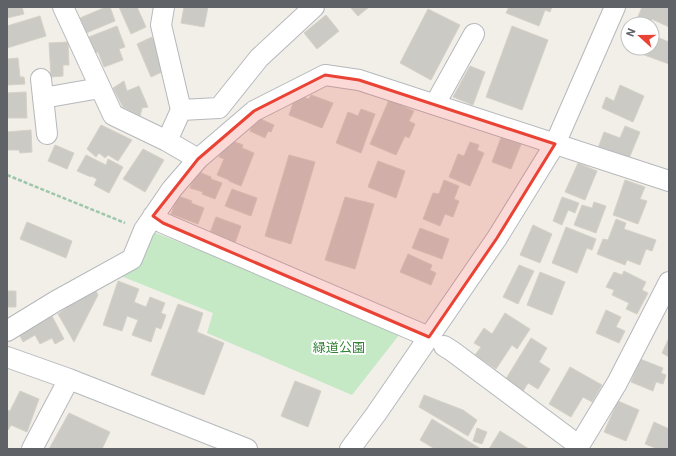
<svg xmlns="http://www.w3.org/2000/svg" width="676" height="456" font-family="Roboto,'Noto Sans JP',sans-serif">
  <rect width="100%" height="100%" fill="#f1efe8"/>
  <path fill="#c5e8c5" d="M148 230 394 326 399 335 352 395 207 333 213 313 121 276Z"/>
  <path fill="#cccac5" stroke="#d6d1c6" d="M7 7H22L24 14 7 18Z
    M106 7H110L115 21 86 33 80 18Z
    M119 7H137L146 27 131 34Z
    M184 7H208L204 27 181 23Z
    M350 7H369L358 16Z
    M509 7H552L550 12 545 10 539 26 506 13Z
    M642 7H669V27L652 19 648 24 637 19Z
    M428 9 460 25 431 80 400 63Z
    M326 15 339 31 317 49 304 33Z
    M40 16 46 36 7 48V26Z
    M117 26 125 47 119 49 123 60 104 67 98 52 95 53 89 37Z
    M512 26 548 40 522 110 486 97Z
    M652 35 669 42V64L636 52 637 48H652Z
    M152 37 166 70 151 77 137 44Z
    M68 42 69 65H63V76L51 77 49 43Z
    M18 58 20 77H24L25 84 7 85V59Z
    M470 66 485 72 473 105 453 97Z
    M124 81 127 91 139 86 148 107 142 108 140 116 123 107 113 88Z
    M620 85 644 96 633 122 602 108 606 97 614 101Z
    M26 92 27 118H7V93Z
    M311 95 333 103 322 128 289 115 295 97 300 96 309 99Z
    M389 100 414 111 409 121 415 124 409 138 405 136 396 155 370 144Z
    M361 109 375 114 361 153 336 143 348 112 358 116Z
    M256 117 274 125 271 132 268 131 265 138 250 131Z
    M101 125 132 140 118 161 108 155 105 158 99 153 96 157 87 149Z
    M625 126 640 132 628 161 598 148 604 132 620 138Z
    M31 130 32 152 20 153 19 150H7V132Z
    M502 135 522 142 511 169 492 162Z
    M227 139 243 145 242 148 254 153 241 186 229 181V180L217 175 224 159 219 157Z
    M470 142 479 145 477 150 484 153 470 186 449 177 458 154 464 156Z
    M55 145 74 153 67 169 48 161Z
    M143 149 164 160 145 192 123 179Z
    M86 155 106 165 108 159 123 167 109 193 94 185 97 179 91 176V177L77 171Z
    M289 155 315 162 291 244 265 236Z
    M378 161 405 171 396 198 368 187Z
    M578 163 597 171 585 200 565 192Z
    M197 171 211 177V179L222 183 215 199 202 194 203 192 190 188Z
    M444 180 459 186 454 199 459 201 453 217 445 214 440 226 423 219 433 193 439 194Z
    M625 180 645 187 640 199 647 201 638 224 613 215Z
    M232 189 257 198 251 216 225 206Z
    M178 196 192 201 191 203 204 208 198 224 171 214Z
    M345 197 374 204 355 269 325 260Z
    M562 197 579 203 575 213 568 210 562 225 553 221Z
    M594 202 606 206 596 233 574 225 582 205 592 208Z
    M216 217 241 226 235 243 210 233Z
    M616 219 626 223 624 229 656 240 652 251 646 249 640 265 627 260 625 265 597 254 603 239 608 240Z
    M27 222 72 241 66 258 20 239Z
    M533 225 552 234 540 263 520 255Z
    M566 227 596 239 592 250 587 248 577 273 552 263Z
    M420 228 449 239 442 259 412 248Z
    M408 254 432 265 430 270 436 273 431 285 400 272Z
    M519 265 534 271 518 304 503 297Z
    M624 271 646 282 642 290 648 293 637 314 626 309 629 303 612 295 614 290 606 287 614 272 622 275Z
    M540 272 565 282 552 315 527 305Z
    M118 281 139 289 134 302 146 307 150 297 165 303 161 313 166 315 161 329 156 327 151 342 132 335 138 320 127 316 122 331 103 325Z
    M95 289 98 295 74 342 58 314 66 308 65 306Z
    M7 291H16V307H7Z
    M178 304 203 313 197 332 224 343 204 395 151 375Z
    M606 310 621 317 616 327 625 331 619 343 596 333Z
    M505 313 530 329 517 349 512 345 496 369 475 355 481 347 474 343 484 328 492 334Z
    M52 316 64 339 55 344 52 338 40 344 35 335 23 342 19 334Z
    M531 338 547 348 539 362 550 369 538 389 528 383 522 393 504 382Z
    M669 338V357L662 353Z
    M640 359 663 368 661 373 666 375 663 384 656 382 653 391 631 382Z
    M570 367 602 385 592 402 583 397 571 417 549 404Z
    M295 381 321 391 308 427 281 416Z
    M20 391 39 399 27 432 11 425 8 430 7 429V410L10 411Z
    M424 395 463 410 477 420 468 436 419 407Z
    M618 401 639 410 626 441 604 432Z
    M69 413 110 432 102 449H49Z
    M432 419 481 449H435L420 440Z
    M654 422 669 429V449H658L645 444Z
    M477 428 487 432 482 444 473 441Z
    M500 431 529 449H489Z"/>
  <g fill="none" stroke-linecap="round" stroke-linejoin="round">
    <defs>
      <path id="minor" d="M63 7 113 115 167 141 198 159
        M164 7 161 25 181 110 167 141
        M41 79 47 134
        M43 98 100 88
        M435 104 474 34
        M181 110 219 108 259 58 314 7
        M153 216 163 223 429 337
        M7 331 56 301 132 259 144 230 172 189 198 159 254 111 325 75 359 80 669 181
        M444 346 452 351 574 442
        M7 357 69 379 247 449
        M32 449 69 379
        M350 449 376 414 497 238 555 144 615 7
        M577 449 617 383 669 282"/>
    </defs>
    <use href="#minor" stroke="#b5b8bc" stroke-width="22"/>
    <path stroke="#9cc7a9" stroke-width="2.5" stroke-dasharray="4 2" stroke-linecap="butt" d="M7 175 125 223"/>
    <use href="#minor" stroke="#fff" stroke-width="20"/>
  </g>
  <path fill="#ea4335" fill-opacity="0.2" stroke="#ea4335" stroke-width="3" stroke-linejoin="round" d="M325 75 359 80 555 144 497 238 429 337 163 223 153 216 198 159 254 111Z"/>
  <g text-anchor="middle" stroke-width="4" stroke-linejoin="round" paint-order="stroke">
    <g font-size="13" fill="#348238" stroke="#fff">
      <text x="339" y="352">緑道公園</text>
    </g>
  </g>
  <rect width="676" height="456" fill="none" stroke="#5f6368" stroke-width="16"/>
  <g transform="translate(640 36) rotate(291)"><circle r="19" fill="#ffffff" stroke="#bfc1c3"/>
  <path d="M0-3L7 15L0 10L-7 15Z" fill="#ea4335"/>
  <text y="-6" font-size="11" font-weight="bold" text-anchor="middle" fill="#5f6368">N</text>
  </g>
</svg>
